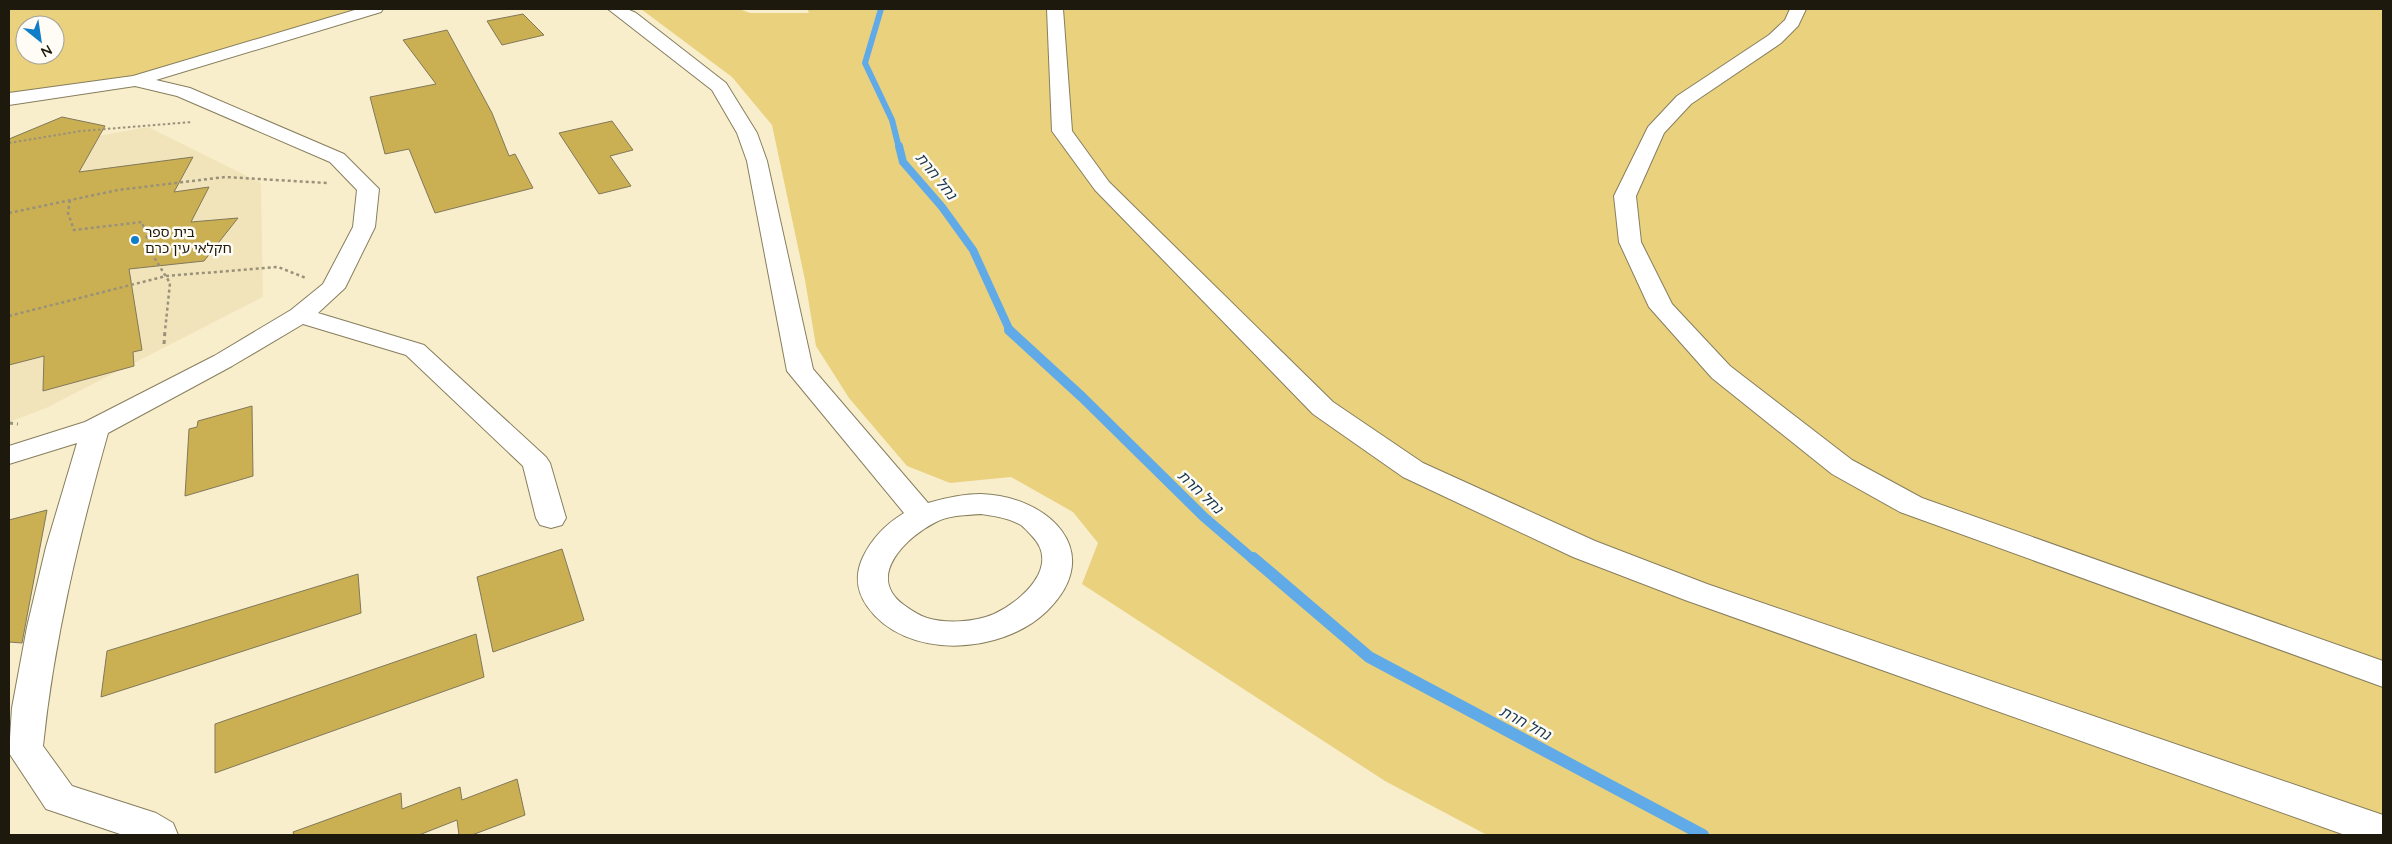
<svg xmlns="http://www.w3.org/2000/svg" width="2392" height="844" font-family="Quicksand,'Noto Sans Hebrew',sans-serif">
  <rect width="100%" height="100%" fill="#f8eecc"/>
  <path fill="#f1e4ba" d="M148 127 261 183 263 297 46 408 9 422V152Z"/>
  <path fill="#e9d17e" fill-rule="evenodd" d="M9 9H355L121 81 9 95ZM25 25H55V55H25Z
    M641 9H739L750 13H809L807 9H2381L2383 13V835H1487L1385 781 1082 584 1098 543 1073 512 1011 477 950 483 907 466 849 398 816 346 805 280 772 125 732 77Z"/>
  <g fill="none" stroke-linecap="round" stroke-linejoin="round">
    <path stroke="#61aae8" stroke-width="6" d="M881 9 865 63 892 120 899 148"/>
    <path stroke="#61aae8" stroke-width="8" d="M899 146 903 162 942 207 973 250 1010 331"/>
    <path stroke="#61aae8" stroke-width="10" d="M1009 330 1082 397 1204 517 1254 560"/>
    <path stroke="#61aae8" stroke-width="12" d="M1253 558 1369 657 1703 835"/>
  </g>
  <path fill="#cbb053" stroke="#817859" d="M523 14 544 35 502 45 487 21Z
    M447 30 492 113 509 156 515 154 533 188 435 213 409 149 385 154 370 97 436 84 403 40Z
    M62 117 105 126 79 172 193 157 174 192 209 187 191 222 238 218 204 261 129 269 142 350 133 352 134 366 43 391 44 356 9 365V139Z
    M612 121 633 150 610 156 631 186 599 194 559 133Z
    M252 406 253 476 185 496 189 429 197 427 198 421Z
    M47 510 22 643 9 642V520Z
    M562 549 584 620 493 652 477 577Z
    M358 574 361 613 101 697 107 651Z
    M476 634 484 677 215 773V724Z
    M517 779 525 815 472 835H459L457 820 419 835H294L293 832 401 793 402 809 460 787 462 800Z"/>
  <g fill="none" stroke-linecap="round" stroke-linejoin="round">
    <defs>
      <path id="street" d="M358 9H383L381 12 156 80 190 88 344 154 379 189 375 227 345 288 318 313 424 345 546 457 550 463 566 518 562 525 551 528 540 525 536 518 523 466 406 355 303 324 232 366 108 433C79 536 54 639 43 746L72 786 156 813 173 823 178 835H123L46 809 9 753 12 708 27 627 46 547 77 443 9 464V446L85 422 214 356 291 310 323 284 353 227 357 190 330 162 177 96 135 86 9 105V93L133 76Z
        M608 9H627L636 13 726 83 757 133 767 161 813 369 928 503C945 498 963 494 981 494 1047 496 1108 551 1047 611 1002 655 905 661 867 606 856 590 855 574 863 557 872 538 886 524 904 513L787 371 747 161 737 133 712 90ZM981 514C994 516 1009 518 1021 525 1025 528 1028 532 1032 536 1061 566 1022 601 994 614 975 622 947 624 927 618 918 615 911 610 904 605 864 576 908 536 936 522 949 515 967 515 981 514Z
        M1047 9H1063L1072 131 1109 182 1333 402 1423 463 1595 541 1707 584 2383 815V835H2345L1685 600 1573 557 1403 477 1313 414 1095 190 1052 131Z
        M1790 9H1806L1798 26 1781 43 1691 104 1664 133 1636 196 1641 242 1672 304 1730 366 1852 460 1922 498 2383 661V687L1900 512 1832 474 1712 378 1649 307 1619 242 1614 196 1648 127 1677 96 1769 35 1785 20Z"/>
    </defs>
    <use href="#street" stroke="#877e5e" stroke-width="2"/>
    <path stroke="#999179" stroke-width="2" stroke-dasharray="2.5 2.5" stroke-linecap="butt" d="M9 143 81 131 192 122"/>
    <path stroke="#999179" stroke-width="2.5" stroke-dasharray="3 3" stroke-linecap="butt" d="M70 200 68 213 74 230 142 222 152 254 170 283 165 331
      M9 213 118 190 225 177 327 183
      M9 316 166 276 278 267 306 278"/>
    <path stroke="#999179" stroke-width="3" stroke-dasharray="4 4" stroke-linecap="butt" d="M164 344 165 330
      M9 423 18 424"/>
    <use href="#street" fill="#fff" fill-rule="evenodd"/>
  </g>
  <circle fill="#0d7ec7" stroke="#fefcf5" stroke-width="2" cx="135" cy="240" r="5"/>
  <g text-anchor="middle" stroke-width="5" stroke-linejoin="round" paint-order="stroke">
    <g font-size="14" fill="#1d190d" stroke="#fefcf5" text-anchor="start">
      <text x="145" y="237">בית ספר<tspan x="145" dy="16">חקלאי עין כרם</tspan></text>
    </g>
    <g font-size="15" font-style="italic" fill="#16354e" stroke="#fefcf5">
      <text transform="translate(936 176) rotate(51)" y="5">נחל חרת</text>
      <text transform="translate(1200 492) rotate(43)" y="5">נחל חרת</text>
      <text transform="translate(1525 723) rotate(28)" y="5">נחל חרת</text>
    </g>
  </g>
  <rect width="2392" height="844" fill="none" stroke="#1d190d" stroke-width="20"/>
  <g transform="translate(40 40) rotate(150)"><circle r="24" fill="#fefcf5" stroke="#a4a198"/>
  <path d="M0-4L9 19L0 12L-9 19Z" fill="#0d7ec7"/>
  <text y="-8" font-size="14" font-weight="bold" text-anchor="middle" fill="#1d190d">N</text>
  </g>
</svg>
